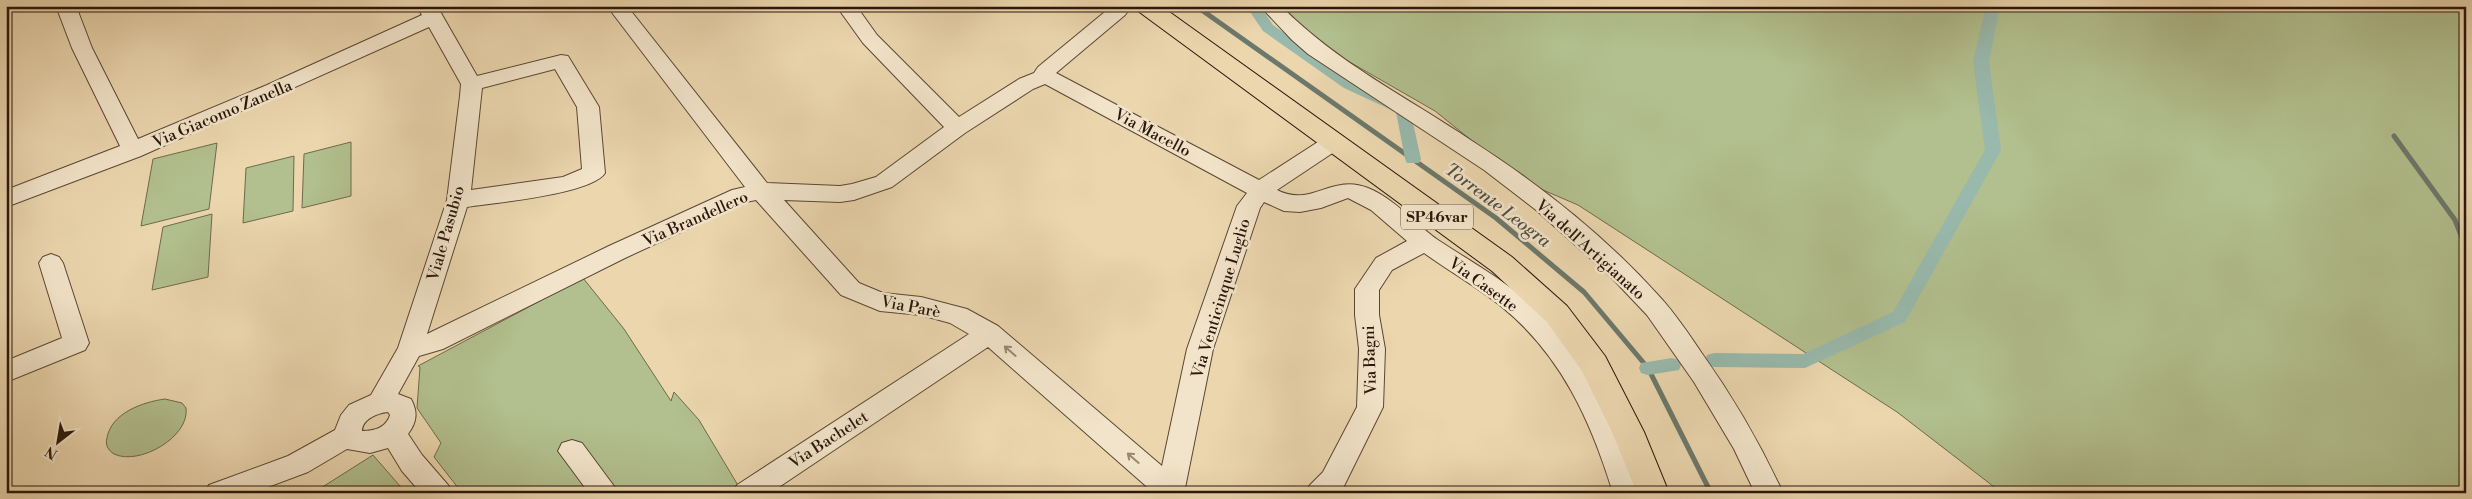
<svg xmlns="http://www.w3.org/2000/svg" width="2472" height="499" font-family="'Libre Bodoni',serif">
  <rect width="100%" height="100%" fill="#ebd6ae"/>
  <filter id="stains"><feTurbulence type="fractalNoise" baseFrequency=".004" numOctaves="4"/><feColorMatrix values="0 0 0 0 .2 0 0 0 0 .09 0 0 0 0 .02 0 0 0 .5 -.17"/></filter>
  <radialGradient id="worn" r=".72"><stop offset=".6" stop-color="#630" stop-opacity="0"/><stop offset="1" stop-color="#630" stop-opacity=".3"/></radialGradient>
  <path fill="#b2bf8e" stroke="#6e6a4c" d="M1282 6H2466V493H2002L1897 412 1578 205 1522 181 1435 111 1320 45 1280 12Z
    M351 142V196L302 208 304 154Z
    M217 143 209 209 141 226 153 159Z
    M294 156 293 211 243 223 246 168Z
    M212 214 208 277 152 290 163 227Z
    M583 278 624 329 671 401 674 392 699 420 739 487 731 493H462L434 457 441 443 417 408 420 367 418 366Z
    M165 399 182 403 186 408C190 437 139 466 114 454 108 450 105 445 107 438 111 413 143 402 165 399Z
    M373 455 406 493H313Z"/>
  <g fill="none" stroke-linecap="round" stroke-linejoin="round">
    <path stroke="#6c786b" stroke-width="5" d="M1196 6 1496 218 1584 292 1648 368 1711 493
      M2394 136 2455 220 2466 248"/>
    <path fill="#98b9ac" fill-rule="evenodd" d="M1246 6H1260L1273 25 1354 82 1409 105 1421 159 1419 163H1407L1405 159 1396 112 1344 88 1263 31Z
      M1986 6H2000L1989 62 2001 150 1905 322 1805 368 1714 367 1707 365 1705 360 1707 355 1714 353 1803 354 1893 312 1985 150 1973 62Z
      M1672 358 1679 360 1681 365 1679 370 1648 375 1641 373 1639 368 1641 363Z"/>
    <defs>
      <path id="minor" d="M56 6H76L92 48 138 139 267 85 422 15 417 6H437L477 76 561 55 568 56 599 107 605 173C592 194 494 203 467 207L427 334 609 246 732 190 745 187 607 6H627L767 183 840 186 852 184 876 177 944 127 863 43 840 11 843 7H857L877 35 959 117 1019 79 1034 73 1038 67 1106 11 1103 6H1124L1128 11 1125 15 1056 73 1259 180 1324 138 1332 136 1340 138 1343 143 1340 148 1277 190C1311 208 1332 173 1368 188 1395 199 1415 224 1438 240 1465 258 1494 274 1520 295 1583 345 1616 418 1641 493H1613C1591 421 1561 355 1502 307 1477 287 1449 271 1424 253L1392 270 1379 290V315L1385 349 1383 407 1343 488 1338 493H1306L1310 485 1323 472 1357 407 1359 349 1355 315V289L1376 258 1407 241 1371 210 1348 198 1321 208 1300 212 1284 211 1264 202 1260 208 1213 349 1184 493H1154L988 347 770 493H733L737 485 969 334 950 323 921 315 880 311 841 295 756 200 746 202 625 258 443 349 419 356 398 394 411 399C418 412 417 422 408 434L422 455 448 485 452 493H421L402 471 388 448 370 453 347 449 308 472 252 493H205L209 485 288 456 335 430 341 415 349 405 371 395 398 348 447 200 460 96 461 84 429 27 141 156 6 207V190L120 146 72 48ZM555 69 577 107 582 169 563 177 471 190 482 88ZM1045 84 1247 193 1237 206 1187 349 1162 466 998 326 967 309 921 297 883 293 859 283 784 200 840 202 854 200 892 187 965 133 1033 89ZM388 412 390 415C386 428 374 431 362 431 362 419 378 413 388 412Z
        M1260 6H1281C1337 63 1407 97 1472 141 1539 184 1605 236 1658 295 1675 313 1688 333 1701 352 1733 397 1760 443 1783 493H1755L1734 449 1694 382 1647 315 1610 276 1536 210 1484 170 1308 54 1292 40Z
        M51 254 59 257 63 263 89 343 85 350 6 382V361L62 338 39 263 43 257Z
        M572 440 582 443 619 493H589L558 451 562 443Z"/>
      <path id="major" d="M1135 6H1161L1512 257 1567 306 1605 356 1644 432 1669 493H1637L1612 432 1582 371 1547 322 1492 271 1138 11Z"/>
    </defs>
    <use href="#minor" stroke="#5a4633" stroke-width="2"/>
    <use href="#major" stroke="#2a160a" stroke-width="2"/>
    <use href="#minor" fill="#f2e4ca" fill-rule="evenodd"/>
    <use href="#major" fill="#ebd6ae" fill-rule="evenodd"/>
  </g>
  <defs><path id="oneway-shaft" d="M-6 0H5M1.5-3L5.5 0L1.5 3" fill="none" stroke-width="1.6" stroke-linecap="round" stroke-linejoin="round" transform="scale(1.25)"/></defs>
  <g stroke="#988774">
    <use href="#oneway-shaft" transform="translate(1010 351) rotate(-139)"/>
    <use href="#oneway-shaft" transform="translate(1133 458) rotate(-139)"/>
  </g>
  <g text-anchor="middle" stroke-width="5" stroke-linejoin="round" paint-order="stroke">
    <rect fill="#f2e4ca" stroke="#665444" stroke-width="1" x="1401" y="204.5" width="72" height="25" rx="4"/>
    <g font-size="15" font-weight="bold" fill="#2a160a">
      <text x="1437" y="222">SP46var</text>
    </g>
    <g font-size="16" fill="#2a160a" stroke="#f2e4ca">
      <text transform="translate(222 113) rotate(-23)" y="6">Via Giacomo Zanella</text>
      <text transform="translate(1153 132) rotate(28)" y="6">Via Macello</text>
      <text transform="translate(695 218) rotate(-24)" y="6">Via Brandellero</text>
      <text transform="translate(445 233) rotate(-74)" y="6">Viale Pasubio</text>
      <text transform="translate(1591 249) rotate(42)" y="6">Via dell'Artigianato</text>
      <text transform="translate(1484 284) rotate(36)" y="6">Via Casette</text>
      <text transform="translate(1220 298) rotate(-73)" y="6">Via Venticinque Luglio</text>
      <text transform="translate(911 306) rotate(11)" y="6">Via Parè</text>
      <text transform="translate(1369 360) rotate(-92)" y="6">Via Bagni</text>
      <text transform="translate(828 439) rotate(-33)" y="6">Via Bachelet</text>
    </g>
    <g font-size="18" font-style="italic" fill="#504f43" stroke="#f2e4ca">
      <text transform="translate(1498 205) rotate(37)" y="6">Torrente Leogra</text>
    </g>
  </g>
  <rect width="2472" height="499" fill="none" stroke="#ebd6ae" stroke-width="25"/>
  <rect x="8" y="8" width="2457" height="484" fill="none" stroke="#2a160a" stroke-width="2.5"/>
  <rect x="12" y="12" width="2447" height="474" fill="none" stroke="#2a160a"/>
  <g transform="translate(58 442) rotate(211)" stroke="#f2e4ca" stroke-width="4" paint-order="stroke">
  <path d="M0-4L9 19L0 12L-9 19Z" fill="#2a160a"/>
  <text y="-8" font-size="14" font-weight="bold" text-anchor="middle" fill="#2a160a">N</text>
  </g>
  <rect width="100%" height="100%" filter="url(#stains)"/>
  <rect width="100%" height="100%" fill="url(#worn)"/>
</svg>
